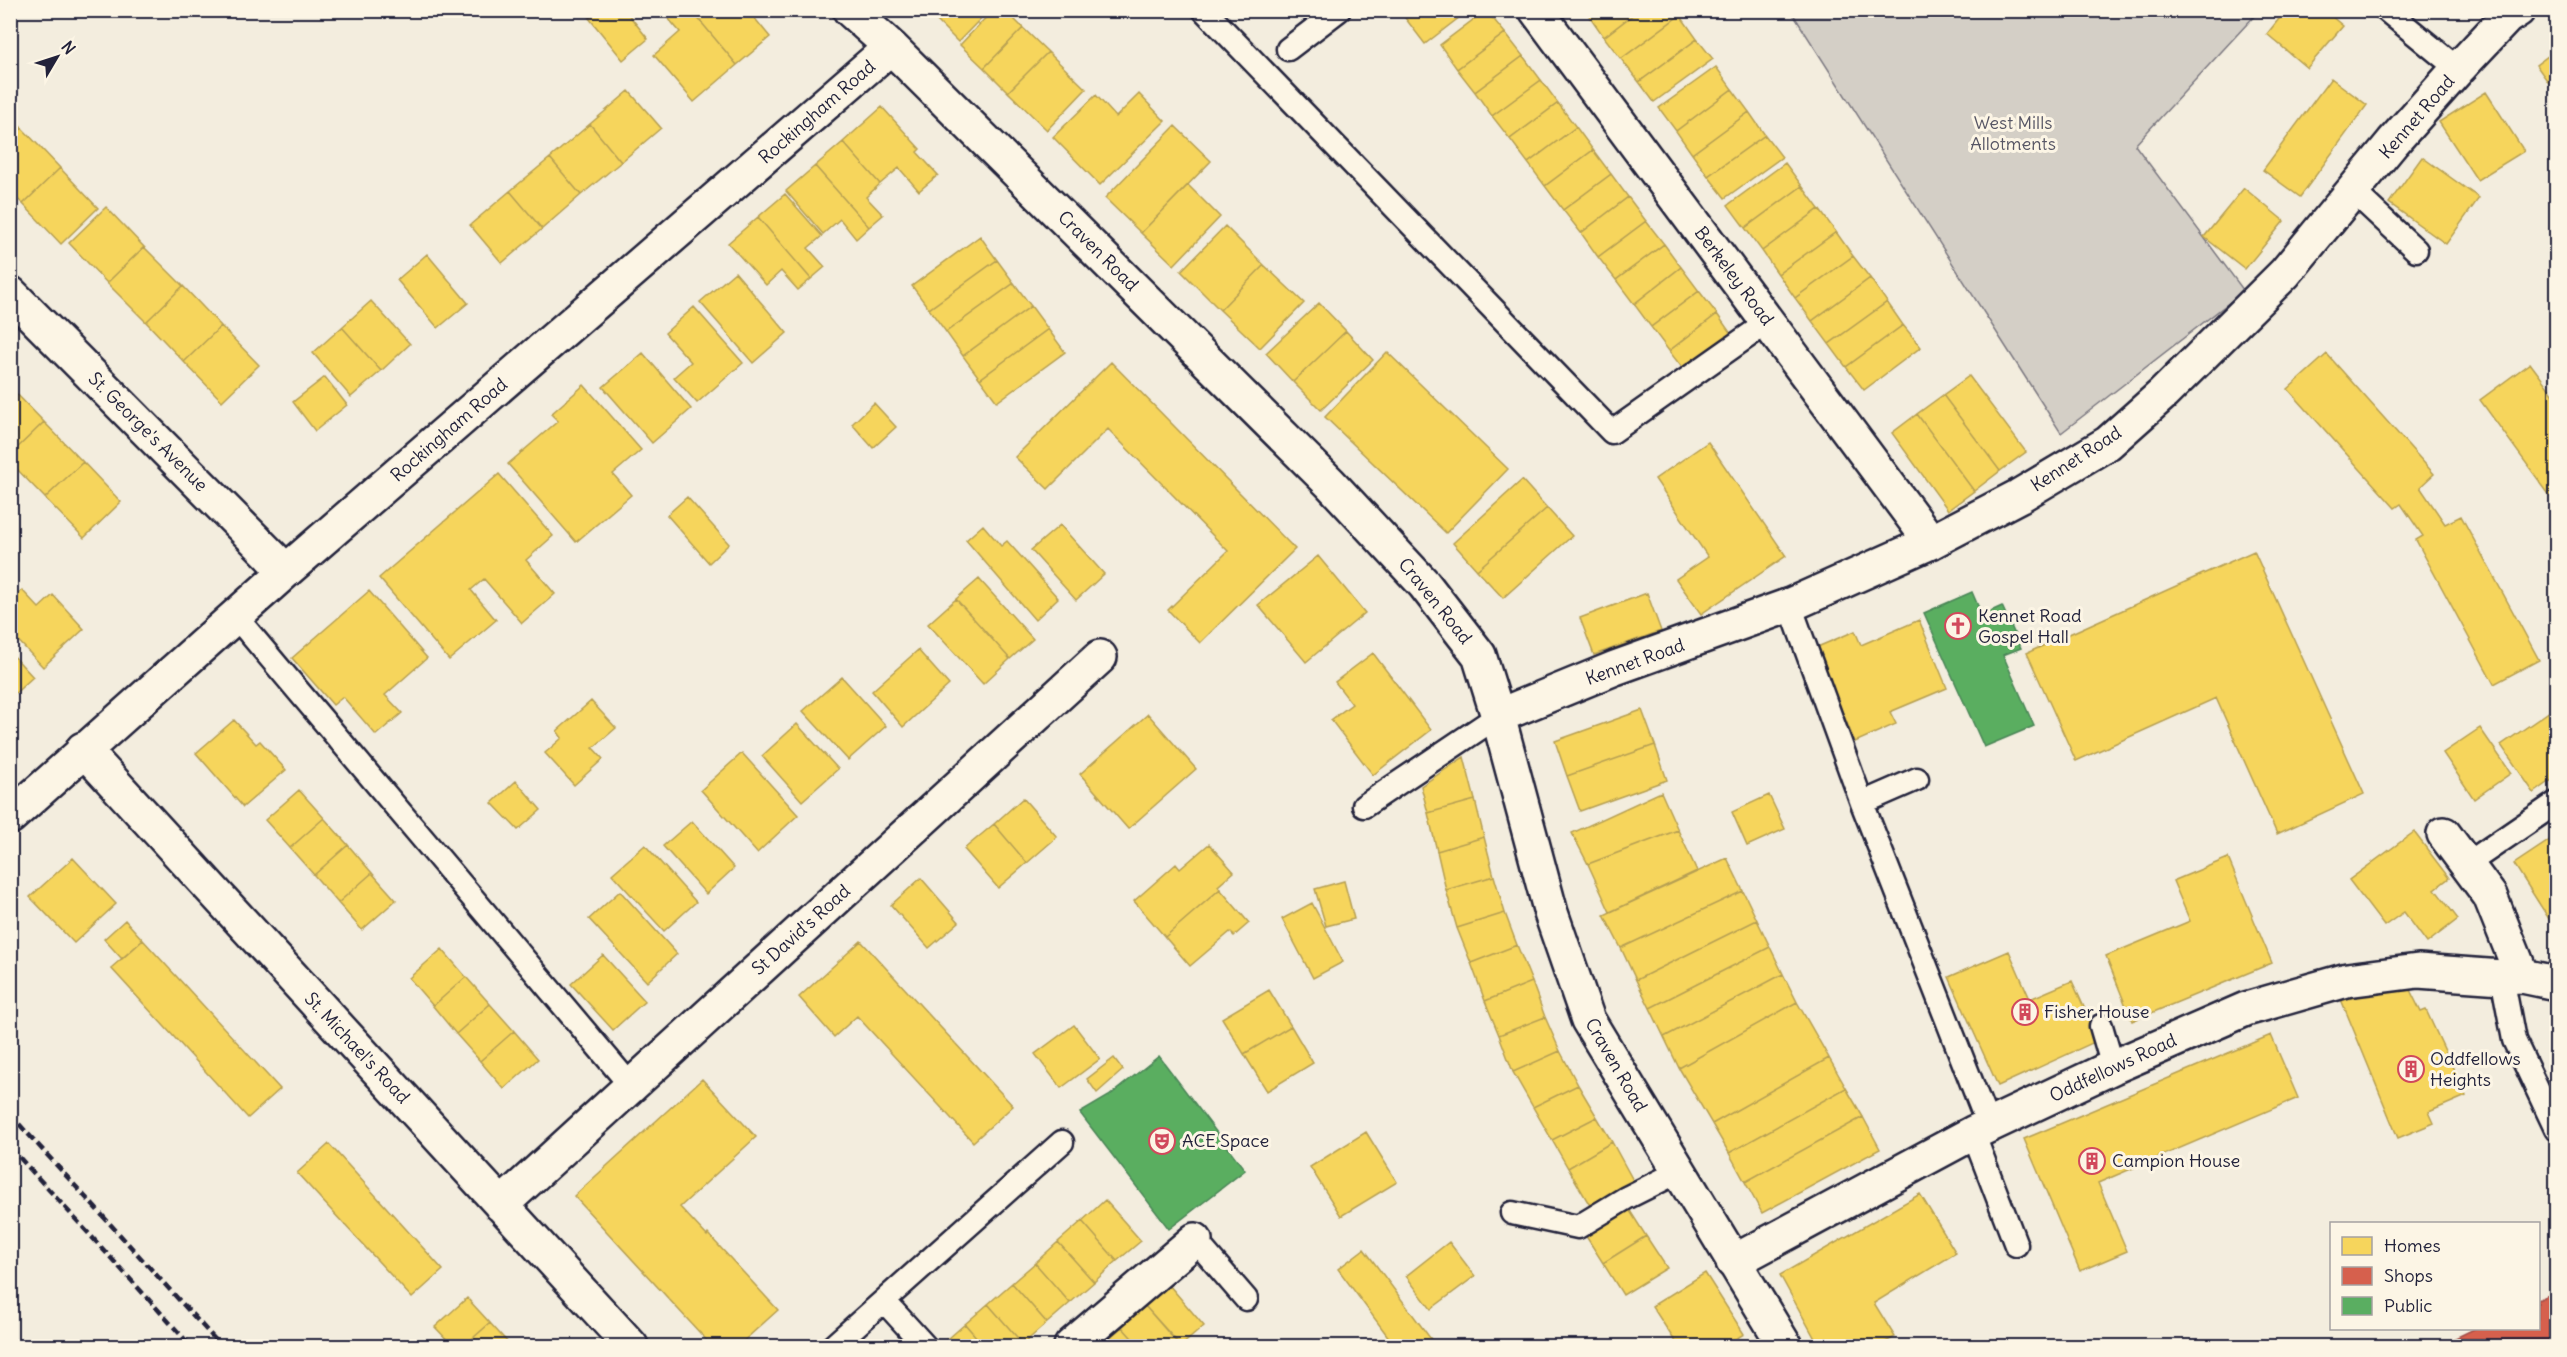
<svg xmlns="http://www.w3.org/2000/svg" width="2567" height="1357" font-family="Delius,sans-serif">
  <rect width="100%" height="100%" fill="#f3edde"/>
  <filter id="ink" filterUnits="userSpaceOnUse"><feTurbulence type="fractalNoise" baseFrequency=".0167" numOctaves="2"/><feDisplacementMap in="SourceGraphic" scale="12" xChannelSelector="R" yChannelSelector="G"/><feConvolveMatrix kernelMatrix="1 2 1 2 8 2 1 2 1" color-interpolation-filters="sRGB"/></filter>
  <g filter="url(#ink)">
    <path fill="#d4cfc6" stroke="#7b7880" stroke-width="1.5" d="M1791 11H2259L2135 145 2244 291 2061 433Z"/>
    <path fill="#f6d55c" stroke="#b69f52" stroke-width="1.5" d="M598 10H625L648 39 623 60 589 18Z
      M661 10H691L737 65 694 102 654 55 680 32Z
      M691 10H748L770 37 737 65Z
      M926 10H989L958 42Z
      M993 10H1005L1023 28 984 68 960 45Z
      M1399 10H1469L1425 44Z
      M1486 10 1505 33 1457 69 1440 45Z
      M1593 10H1639L1604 37 1588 14Z
      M1639 10H1677L1680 15 1621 59 1604 37Z
      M2286 10H2324L2343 26 2307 68 2267 34Z
      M1680 15 1697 39 1639 82 1621 59Z
      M1023 28 1048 52 1008 92 984 68Z
      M1505 33 1523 56 1475 92 1457 69Z
      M1697 39 1713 59 1654 102 1639 82Z
      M2556 50V93L2536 65Z
      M1048 52 1086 89 1047 130 1008 92Z
      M1523 56 1541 80 1492 116 1475 92Z
      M1716 67 1732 89 1676 131 1659 108Z
      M2331 78 2367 105 2300 197 2263 170Z
      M1541 80 1558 103 1510 139 1492 116Z
      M1732 89 1749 112 1692 154 1676 131Z
      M629 91 661 128 621 162 590 124Z
      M2486 92 2524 151 2477 180 2439 122Z
      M1139 94 1165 121 1100 185 1053 137 1096 95 1116 117Z
      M1558 103 1576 127 1528 163 1510 139Z
      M882 107 920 149 917 152 938 175 919 191 899 168 880 184 843 142Z
      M1749 112 1765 135 1708 176 1692 154Z
      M10 117 22 128 10 140Z
      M590 124 621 162 581 195 550 158Z
      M1175 126 1211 161 1141 233 1105 198Z
      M1576 127 1593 150 1545 186 1528 163Z
      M22 128 60 168 23 204 10 192V140Z
      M1765 135 1782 157 1725 198 1708 176Z
      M843 142 880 184 866 197 883 215 869 227 815 166Z
      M1593 150 1611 174 1563 210 1545 186Z
      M2422 157 2479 198 2446 244 2389 203Z
      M550 158 581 195 542 229 510 191Z
      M1785 163 1802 186 1745 228 1728 205Z
      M815 166 869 227 856 239 840 219 823 234 786 191Z
      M60 168 98 208 61 244 23 204Z
      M1611 174 1628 197 1581 233 1563 210Z
      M1188 185 1220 217 1174 265 1141 233Z
      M1802 186 1819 209 1762 251 1745 228Z
      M2244 188 2284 221 2245 269 2204 237Z
      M510 191 542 229 502 263 470 225Z
      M785 194 822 236 808 248 825 267 811 279 758 217Z
      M1628 197 1646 221 1598 257 1581 233Z
      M106 207 144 247 107 283 69 243Z
      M1819 209 1836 232 1778 274 1762 251Z
      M758 217 811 279 798 290 781 271 766 285 728 243Z
      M1646 221 1664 244 1616 280 1598 257Z
      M1225 226 1264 265 1220 310 1181 271Z
      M1836 232 1853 256 1795 298 1778 274Z
      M980 236 997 260 929 309 912 286Z
      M1664 244 1681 267 1634 304 1616 280Z
      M144 247 183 286 146 322 107 283Z
      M427 254 468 303 438 328 397 280Z
      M1853 256 1870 278 1812 321 1795 298Z
      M997 260 1014 283 946 332 929 309Z
      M1264 265 1304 303 1260 348 1220 310Z
      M1681 267 1699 291 1651 327 1634 304Z
      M735 272 787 333 753 363 700 302Z
      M1870 278 1887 302 1829 344 1812 321Z
      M1014 283 1031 306 963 356 946 332Z
      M183 286 221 326 184 362 146 322Z
      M1699 291 1717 314 1669 351 1651 327Z
      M371 301 410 344 381 371 342 327Z
      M1887 302 1903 325 1846 367 1829 344Z
      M1319 303 1346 331 1293 382 1266 353Z
      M1031 306 1048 329 980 379 963 356Z
      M694 307 743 363 697 403 674 377 691 362 665 333Z
      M1717 314 1734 338 1687 374 1669 351Z
      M1903 325 1921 347 1864 390 1846 367Z
      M221 326 259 365 222 401 184 362Z
      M342 327 381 371 351 397 313 353Z
      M1048 329 1065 352 997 402 980 379Z
      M1346 331 1373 360 1321 410 1293 382Z
      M1387 352 1508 469 1446 533 1325 417Z
      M643 353 691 409 652 443 603 387Z
      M2327 354 2434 474 2420 487 2445 524 2461 516 2539 660 2494 684 2416 540 2423 536 2401 504 2395 508 2288 389Z
      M1111 362 1295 549 1200 643 1168 610 1228 551 1108 429 1048 489 1015 457Z
      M2530 363 2556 398V504L2480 400Z
      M1969 376 2026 452 2000 471 1943 395Z
      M325 377 347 405 315 431 293 402Z
      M584 385 641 450 613 474 631 495 576 542 508 464 558 421 551 414Z
      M10 387 44 422 10 455Z
      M1943 395 2000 471 1974 491 1917 414Z
      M874 403 896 427 873 448 852 424Z
      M1917 414 1974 491 1948 510 1892 433Z
      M44 422 83 462 45 498 10 462V455Z
      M1708 442 1786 556 1701 614 1676 579 1708 557 1655 479Z
      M83 462 121 502 84 538 45 498Z
      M499 474 553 536 526 560 555 594 522 623 484 579 471 590 496 620 449 660 379 578Z
      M1522 480 1547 508 1477 570 1453 543Z
      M687 497 729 544 709 563 667 515Z
      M1547 508 1572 536 1503 598 1477 570Z
      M983 525 1001 546 1007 541 1058 598 1035 620 966 540Z
      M1060 525 1104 574 1076 600 1031 550Z
      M2254 551 2364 794 2277 834 2216 698 2076 761 2027 653Z
      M1318 556 1365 613 1306 662 1258 605Z
      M979 579 1033 639 1010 659 956 599Z
      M22 590 39 608 53 595 84 629 43 667 10 632V600Z
      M369 591 427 658 385 695 402 713 376 735 343 697 333 705 292 658Z
      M1647 593 1661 631 1594 655 1580 618Z
      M956 599 1010 659 983 684 928 624Z
      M1919 620 1947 688 1890 712 1896 724 1855 742 1815 648 1855 631 1861 645Z
      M918 650 949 685 903 727 872 691Z
      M10 652 33 677 10 698Z
      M1373 653 1431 730 1373 775 1331 720 1352 704 1335 682Z
      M842 677 886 726 848 760 803 711Z
      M591 701 616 728 593 748 603 759 574 785 545 753 562 738 557 731Z
      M2556 707V777L2534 793 2501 745Z
      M1642 710 1655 745 1567 776 1555 741Z
      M1148 714 1196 769 1128 829 1080 774Z
      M234 720 256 744 260 741 286 770 243 807 196 753Z
      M797 724 838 769 802 801 762 756Z
      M2480 728 2511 773 2474 799 2443 753Z
      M1655 745 1667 780 1580 811 1567 776Z
      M742 753 798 815 757 853 701 790Z
      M1464 757 1475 800 1428 813 1421 786Z
      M516 781 541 810 518 830 492 803Z
      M299 790 324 818 290 848 265 820Z
      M1661 792 1678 830 1588 864 1572 833Z
      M1769 795 1785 829 1747 846 1732 812Z
      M1023 798 1057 837 1027 863 994 824Z
      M1475 800 1484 837 1437 851 1428 813Z
      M324 818 348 845 314 875 290 848Z
      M692 821 734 868 706 894 663 846Z
      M994 824 1027 863 998 888 964 849Z
      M1678 830 1697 871 1610 912 1588 864Z
      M2414 832 2449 878 2435 889 2458 919 2427 943 2404 912 2384 926 2349 880Z
      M2556 836V930L2514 864Z
      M1484 837 1494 876 1446 890 1437 851Z
      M1209 844 1234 872 1218 886 1220 889 1165 937 1134 901 1176 864 1180 869Z
      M348 845 372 873 338 903 314 875Z
      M645 845 696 902 664 931 612 874Z
      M73 858 116 904 74 943 30 897Z
      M1727 858 1743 891 1621 948 1604 915Z
      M2228 858 2272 963 2132 1021 2106 956 2190 921 2173 881Z
      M372 873 396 900 362 930 338 903Z
      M1494 876 1505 913 1457 928 1446 890Z
      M921 878 959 922 929 948 891 905Z
      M1344 881 1354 919 1326 926 1315 889Z
      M1220 889 1249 923 1234 936 1230 932 1190 966 1165 937Z
      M620 891 677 954 647 982 589 919Z
      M1743 891 1757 920 1636 980 1621 948Z
      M1312 903 1343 962 1313 978 1282 919Z
      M1505 913 1517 945 1471 963 1457 928Z
      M125 920 143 940 122 959 104 939Z
      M1757 920 1770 947 1650 1008 1636 980Z
      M143 940 280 1089 248 1118 111 968Z
      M861 941 1013 1106 973 1142 857 1016 834 1037 799 997Z
      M1517 945 1532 982 1485 1001 1471 963Z
      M1770 947 1783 974 1664 1037 1650 1008Z
      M442 949 466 977 433 1006 409 978Z
      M2009 951 2030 999 2072 981 2099 1040 1998 1086 1949 977Z
      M603 955 645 1001 613 1030 571 984Z
      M1783 974 1797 1002 1679 1068 1664 1037Z
      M466 977 490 1004 456 1034 433 1006Z
      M1532 982 1545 1017 1499 1035 1485 1001Z
      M2379 985 2383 993 2410 990 2421 1012 2426 1010 2466 1096 2429 1112 2434 1123 2398 1138 2338 992Z
      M1269 990 1291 1026 1244 1054 1222 1018Z
      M1797 1002 1829 1058 1712 1124 1679 1068Z
      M490 1004 514 1031 480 1061 456 1034Z
      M1545 1017 1560 1051 1513 1072 1499 1035Z
      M1074 1025 1100 1059 1061 1088 1035 1054Z
      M1291 1026 1313 1063 1267 1091 1244 1054Z
      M514 1031 538 1059 504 1089 480 1061Z
      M2271 1035 2298 1098 2098 1183 2127 1251 2080 1271 2024 1139Z
      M1560 1051 1578 1085 1533 1107 1513 1072Z
      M1114 1058 1123 1070 1097 1093 1087 1079Z
      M1829 1058 1846 1088 1729 1153 1712 1124Z
      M702 1079 756 1137 680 1207 707 1236 708 1234 778 1310 738 1346H712L574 1196Z
      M1578 1085 1597 1117 1552 1140 1533 1107Z
      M1846 1088 1863 1117 1745 1182 1729 1153Z
      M1597 1117 1612 1142 1568 1168 1552 1140Z
      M1863 1117 1880 1149 1762 1213 1745 1182Z
      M1366 1132 1397 1182 1341 1216 1310 1167Z
      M1612 1142 1635 1184 1592 1209 1568 1168Z
      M329 1144 443 1270 412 1298 297 1173Z
      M1920 1194 1956 1253 1874 1303 1895 1337 1878 1346H1819L1780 1275Z
      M1105 1200 1141 1241 1117 1261 1082 1221Z
      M1625 1203 1646 1236 1603 1263 1582 1230Z
      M1082 1221 1117 1261 1094 1282 1058 1242Z
      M1646 1236 1667 1268 1623 1295 1603 1263Z
      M1058 1242 1094 1282 1070 1303 1035 1263Z
      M1449 1242 1475 1276 1431 1309 1406 1276Z
      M1364 1249 1436 1346H1395L1338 1269Z
      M1035 1263 1070 1303 1047 1323 1012 1283Z
      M1705 1273 1744 1334 1724 1346H1678L1652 1306Z
      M1012 1283 1047 1323 1023 1344 988 1304Z
      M1169 1285 1204 1326 1181 1346 1145 1306Z
      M467 1298 490 1323 464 1346H453L435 1327Z
      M988 1304 1023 1344 1021 1346H984L965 1324Z
      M1145 1306 1180 1346H1139L1122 1327Z
      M490 1323 511 1346H464Z
      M965 1324 984 1346H942L941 1345Z
      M1122 1327 1139 1346H1100Z"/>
    <path fill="#d6604d" stroke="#a04d48" stroke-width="1.5" d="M2555 1292 2556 1346H2439L2476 1328H2538V1300Z"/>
    <path fill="#5aae61" stroke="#498456" stroke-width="1.5" d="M1972 592 1982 615 2002 606 2021 648 2003 655 2034 726 1984 747 1924 613Z
      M1159 1056 1245 1170 1169 1229 1080 1113 1109 1096Z"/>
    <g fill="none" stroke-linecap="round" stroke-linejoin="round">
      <defs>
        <path id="lane" d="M1204 10 1612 432 1768 322
          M2386 10 2458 69
          M1288 49 1339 10
          M2354 192 2416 250
          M1790 605 1862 803 1989 1127
          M236 617 631 1086
          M1862 803 1917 779
          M1364 806 1498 716
          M2467 864 2556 803
          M2502 977 2514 1040 2556 1129
          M2101 1026 2113 1067
          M1973 1133 2016 1245
          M1512 1213 1578 1227 1626 1198 1678 1172
          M1195 1240 1246 1299
          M884 1301 925 1346
          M833 1346 1062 1142"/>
        <path id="street" d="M850 10 891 47 1330 483 1424 584 1479 655 1498 716 1551 913 1588 1020 1785 1346
          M1536 10 1931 542
          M10 293 286 571
          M1498 716 1615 668 1790 605 1931 542 2019 496 2108 443 2163 394 2285 273 2393 142 2458 69 2507 17 2518 10
          M83 749 631 1346
          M10 817 286 571 891 47
          M2444 834 2490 896 2522 976
          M501 1205 1100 657
          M1733 1262 1973 1133 2113 1067 2246 1009 2347 980 2418 971 2502 977 2522 976 2556 983
          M1071 1346 1195 1240"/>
      </defs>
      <use href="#lane" stroke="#22223b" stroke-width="27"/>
      <use href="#street" stroke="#22223b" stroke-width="38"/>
      <use href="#lane" stroke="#fcf5e5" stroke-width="22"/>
      <use href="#street" stroke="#fcf5e5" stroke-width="33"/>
      <path stroke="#22223b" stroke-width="4.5" stroke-dasharray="9 4.5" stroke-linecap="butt" d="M10 1114 221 1346
        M10 1147 191 1346"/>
    </g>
  </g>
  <defs>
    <symbol id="church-ring" viewBox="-11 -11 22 22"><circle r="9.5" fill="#fcf5e5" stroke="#d1495b" stroke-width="1.5"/><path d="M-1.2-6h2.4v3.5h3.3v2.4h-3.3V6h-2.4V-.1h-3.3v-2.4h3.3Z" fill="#d1495b"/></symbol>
    <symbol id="building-ring" viewBox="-11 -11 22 22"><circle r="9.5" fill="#fcf5e5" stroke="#d1495b" stroke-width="1.5"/><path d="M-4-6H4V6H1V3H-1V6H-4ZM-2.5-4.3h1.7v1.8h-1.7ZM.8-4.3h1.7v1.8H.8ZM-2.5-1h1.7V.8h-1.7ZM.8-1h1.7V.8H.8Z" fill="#d1495b"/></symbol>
    <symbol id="theatre-ring" viewBox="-11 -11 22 22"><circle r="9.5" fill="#fcf5e5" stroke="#d1495b" stroke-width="1.5"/><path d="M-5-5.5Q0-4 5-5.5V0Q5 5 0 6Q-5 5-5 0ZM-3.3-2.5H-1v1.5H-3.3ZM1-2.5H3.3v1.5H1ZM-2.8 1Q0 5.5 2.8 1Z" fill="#d1495b"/></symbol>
  </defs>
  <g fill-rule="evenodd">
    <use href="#church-ring" x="1943" y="611" width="30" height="30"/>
    <use href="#building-ring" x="2010" y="997" width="30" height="30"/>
    <use href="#building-ring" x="2396" y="1054" width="30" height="30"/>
    <use href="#theatre-ring" x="1147" y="1126" width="30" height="30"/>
    <use href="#building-ring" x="2077" y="1146" width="30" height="30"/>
  </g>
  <g text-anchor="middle" stroke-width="6" stroke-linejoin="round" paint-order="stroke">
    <g font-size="18" fill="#22223b" stroke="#fcf5e5">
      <text transform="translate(817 112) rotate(-41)" y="6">Rockingham Road</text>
      <text transform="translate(2417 117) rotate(-49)" y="6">Kennet Road</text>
      <text transform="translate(1098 251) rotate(45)" y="6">Craven Road</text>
      <text transform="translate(1734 276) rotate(53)" y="6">Berkeley Road</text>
      <text transform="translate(449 430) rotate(-41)" y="6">Rockingham Road</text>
      <text transform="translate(148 432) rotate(45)" y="6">St. George's Avenue</text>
      <text transform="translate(2076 459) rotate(-33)" y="6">Kennet Road</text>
      <text transform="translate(1435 601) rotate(51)" y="6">Craven Road</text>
      <text transform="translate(1635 662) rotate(-20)" y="6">Kennet Road</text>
      <text transform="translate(801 930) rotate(-42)" y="6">St David's Road</text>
      <text transform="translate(357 1048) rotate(47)" y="6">St. Michael's Road</text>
      <text transform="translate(1616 1065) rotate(60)" y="6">Craven Road</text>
      <text transform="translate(2113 1068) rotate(-25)" y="6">Oddfellows Road</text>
    </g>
    <g font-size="18" fill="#575665" stroke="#fcf5e5">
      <text x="2013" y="129">West Mills<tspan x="2013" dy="21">Allotments</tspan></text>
    </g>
    <g font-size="18" fill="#22223b" stroke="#fcf5e5" text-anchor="start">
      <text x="1978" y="622">Kennet Road<tspan x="1978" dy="21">Gospel Hall</tspan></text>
      <text x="2044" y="1018">Fisher House</text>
      <text x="2430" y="1065">Oddfellows<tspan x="2430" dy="21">Heights</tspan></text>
      <text x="1182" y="1147">ACE Space</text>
      <text x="2112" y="1167">Campion House</text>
    </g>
  </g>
  <rect width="2567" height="1357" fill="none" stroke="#fcf5e5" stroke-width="36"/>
  <rect x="18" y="18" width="2531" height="1321" fill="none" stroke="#22223b" stroke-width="2" filter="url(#ink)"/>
  <rect x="2330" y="1222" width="210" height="108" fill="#fcf5e5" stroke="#a5a1a1" stroke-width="1.5"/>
  <rect x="2342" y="1237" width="30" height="18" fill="#f6d55c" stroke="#a5a1a1" stroke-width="1.5"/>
  <text x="2384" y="1252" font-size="18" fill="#22223b">Homes</text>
  <rect x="2342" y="1267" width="30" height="18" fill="#d6604d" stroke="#a5a1a1" stroke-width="1.5"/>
  <text x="2384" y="1282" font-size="18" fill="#22223b">Shops</text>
  <rect x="2342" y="1297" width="30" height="18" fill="#5aae61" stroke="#a5a1a1" stroke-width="1.5"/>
  <text x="2384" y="1312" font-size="18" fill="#22223b">Public</text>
  <g transform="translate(57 57) rotate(51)" stroke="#fcf5e5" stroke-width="4.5" paint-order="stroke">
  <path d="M0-4.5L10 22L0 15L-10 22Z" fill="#22223b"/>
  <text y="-9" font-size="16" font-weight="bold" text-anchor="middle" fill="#22223b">N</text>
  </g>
</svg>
